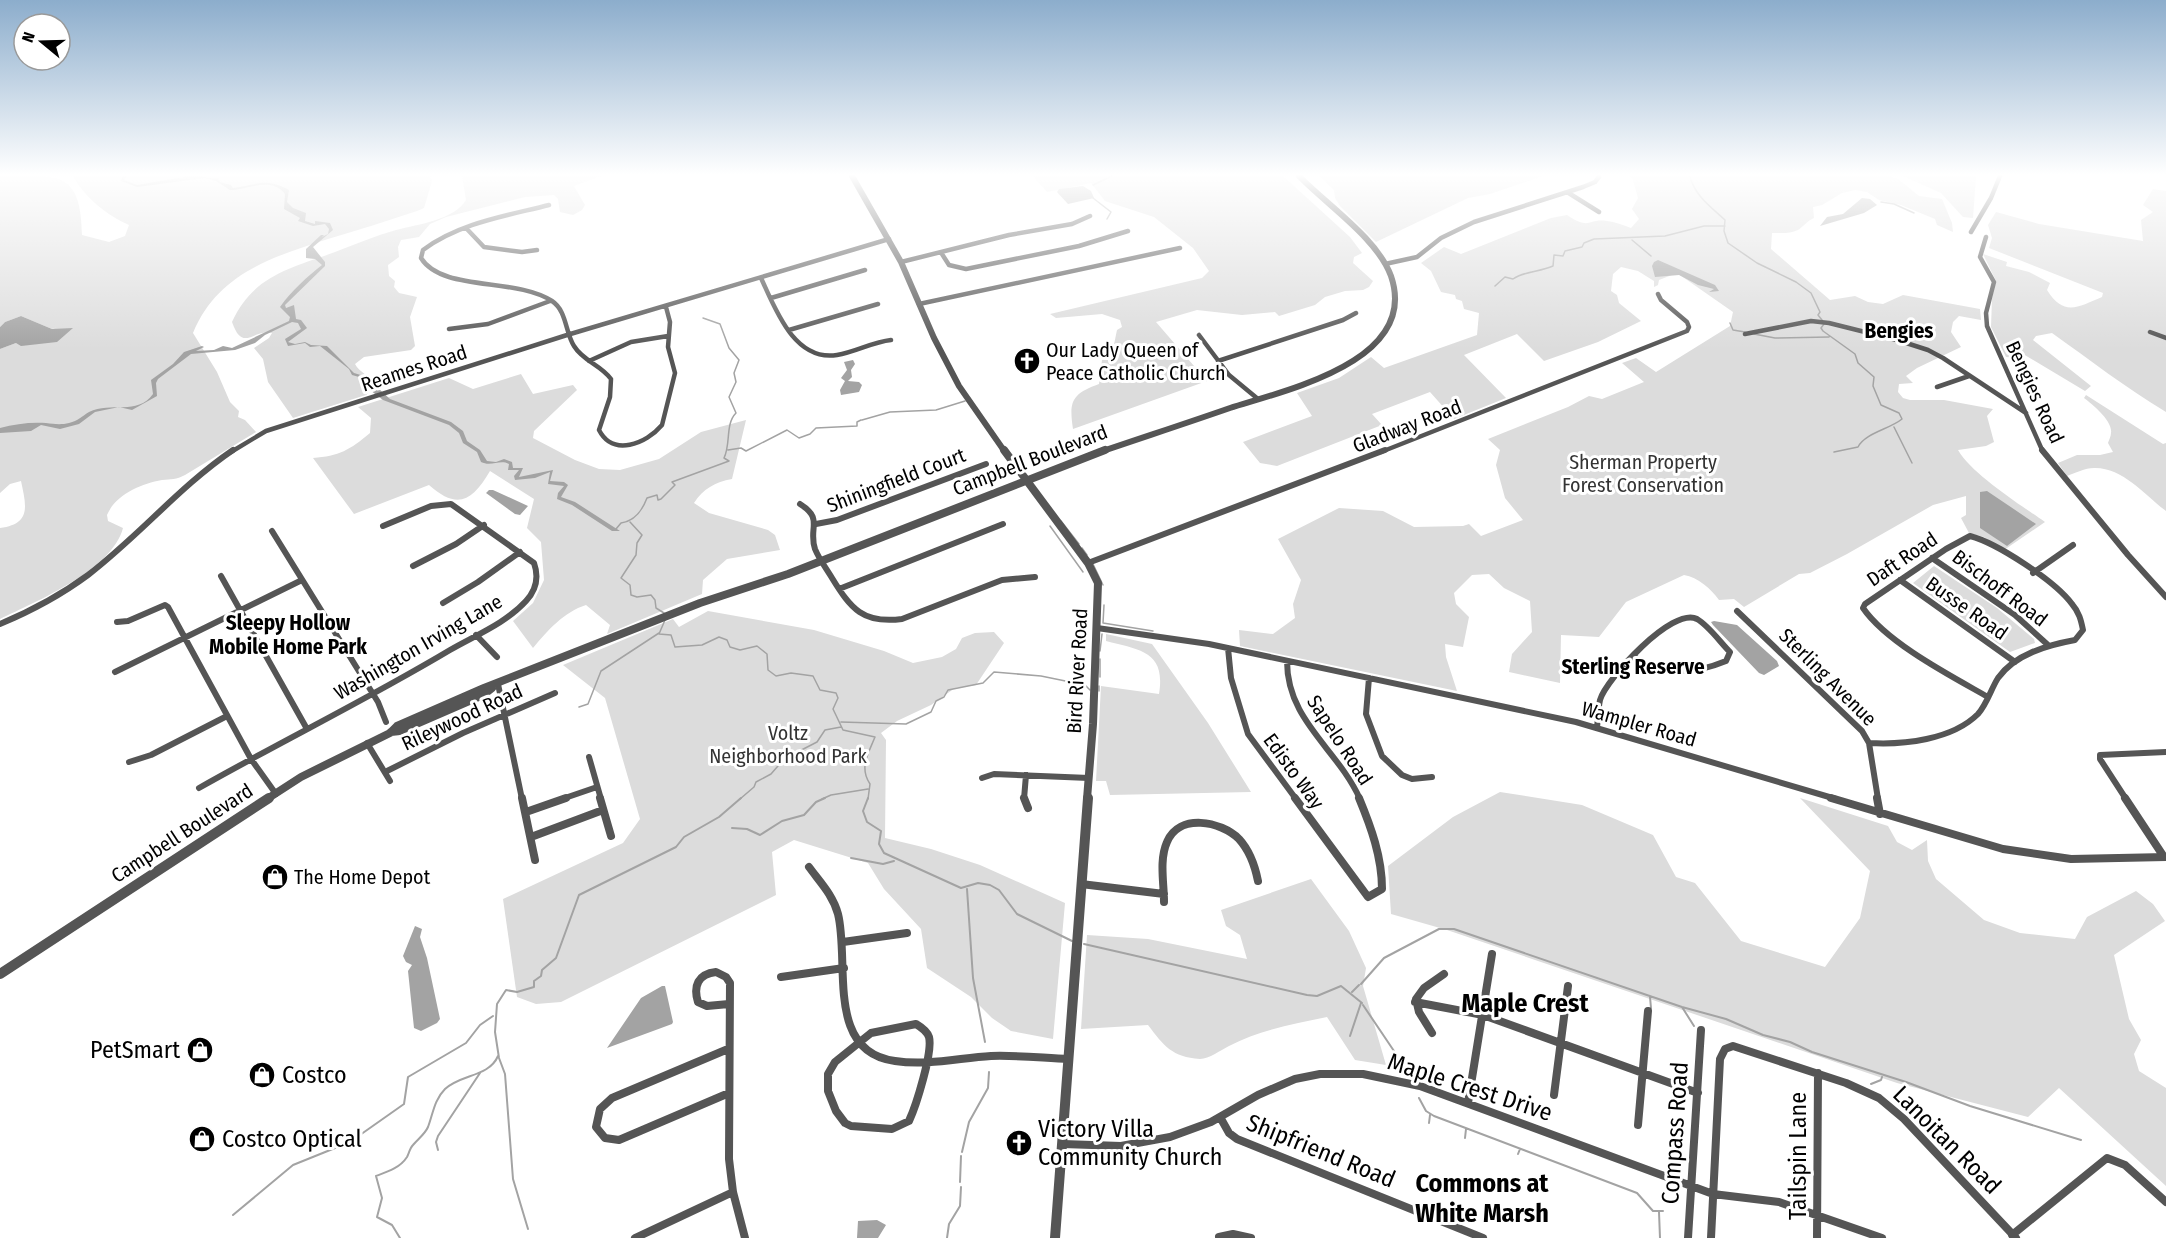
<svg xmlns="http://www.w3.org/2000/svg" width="2166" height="1238" font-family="'Fira Sans Condensed',sans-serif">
  <rect width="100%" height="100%" fill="#fff"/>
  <path fill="#dcdcdc" d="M0 176C56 176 81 168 82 235L109 242 125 236 129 225C107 215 85 198 73 176H430L432 181 424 208 417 211C387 221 358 230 328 239 272 257 217 274 193 333L217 372 230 402 239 411 238 417 245 420 256 432 185 475C176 480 171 479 162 480 141 484 116 494 107 515L108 521 123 528C112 570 37 601 0 619V528C32 524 26 505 21 481L10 484 0 493V349L16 343 21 344 57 327 52 329 21 316 5 322 0 327Z
    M462 176H601L574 186 585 205 582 210 573 215 560 212 558 199 554 195 525 197 446 217 430 224 419 237 401 240 398 247 399 257 388 265 389 276 395 281 394 287 399 293 417 297 410 317 415 346 411 350 364 357 355 364C359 372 372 378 378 385L366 395 293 418 268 382 263 359 254 348 269 338 272 333C252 329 243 353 232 322 253 275 292 268 335 252 356 244 375 236 396 230 419 224 454 220 466 200Z
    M1033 176H1283L1350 237 1362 253 1354 257 1353 263 1373 281 1369 287 1363 290 1345 291 1325 297 1315 305 1279 316 1275 312 1242 315 1197 310 1156 322 1207 381 1073 429C1069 402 1071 394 1099 384L1102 360 1112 354 1117 330 1122 327 1120 320 1102 314 1056 318 1050 314 1202 278 1209 271 1193 248 1154 217 1105 201 1091 183 1047 192Z
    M1319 176H1543L1490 194 1468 198 1376 242 1340 206 1335 198 1334 190Z
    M1630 176H1887L1897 178 1919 196 1942 199 1952 223 1953 232 1937 225 1935 219 1901 205 1879 200 1867 192 1855 190 1842 193 1822 205 1813 207 1814 218C1807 221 1804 226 1798 230 1790 234 1781 233 1772 233L1771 249 1830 300 1855 296 1868 302 1883 304 1903 295 1980 309 1981 320 1959 316 1953 322 1951 332 1961 347 1917 368 1906 376 1913 383 1899 384 1898 392 1903 398 1910 400H1944L1993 409 1987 416 1994 442 1986 446 1958 450C1972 474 2019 504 2045 522L2004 550 1984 537 1969 533 1961 518 1966 515V496L1933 505 1847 554 1810 573 1799 574 1744 607 1734 599 1719 600C1711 589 1698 577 1684 575L1626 602 1599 637 1561 635 1560 683 1509 672 1512 654 1532 632 1530 601 1504 588 1489 574 1472 575 1454 593 1456 604 1469 617 1463 647 1445 644 1446 657 1457 691 1240 646 1239 630 1273 634 1295 618 1293 604 1301 580 1278 539 1339 508 1383 511 1414 527 1463 526 1469 524 1481 536 1523 520 1505 498 1496 465 1500 450 1488 439 1568 407 1589 396 1602 399 1644 382 1622 363 1636 358 1656 372 1730 326 1733 312 1677 273 1659 280 1658 285 1654 287V281L1638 271 1621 267 1613 274 1611 291 1617 295 1619 303 1641 321 1598 342 1544 361 1517 334 1464 355 1506 398 1454 419 1430 392 1372 414 1382 425 1277 466 1260 463 1243 442 1312 416 1297 393 1339 378 1371 357 1384 368 1477 335 1479 313 1464 309 1462 301 1456 299 1455 295 1441 292 1431 271 1421 263 1444 247 1461 254 1551 218 1567 215C1591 231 1587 218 1607 221 1615 222 1623 225 1631 228L1639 219 1632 209 1638 198 1633 180Z
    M1903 176H1976L1973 218 1963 217 1941 193Z
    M2153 189 2166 191V412C2126 388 2090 360 2052 333L2036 336 2033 340 2091 386 2085 391 2023 354 2016 358 2006 357 1991 327 1992 299 1996 281 1983 254 2007 262 2006 266 2029 272 2050 283 2047 290C2064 317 2078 307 2102 297L2103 293 1989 248 1992 238 1988 225 1996 212 2039 224 2143 241 2141 220 2153 212 2143 205Z
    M521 374 533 394 573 385 577 390 534 431 533 438 575 460 599 469 620 470 659 459 701 432 746 420 732 479C715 482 703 489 694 503L709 513 768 530 775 535 780 550 727 559 703 580 702 594 607 634 610 625 586 605C564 612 548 630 533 648L513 621 533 603 544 580 541 542 527 528 534 499 490 471C473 500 458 511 429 485L354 514 313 458C339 456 350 450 370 433L371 418 358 407 449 378 473 389Z
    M2086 395 2163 444 2166 443V511C2145 495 2122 467 2094 468 2085 468 2075 473 2067 476L2058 463 2077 455H2100L2113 452 2108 443C2109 440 2111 436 2111 433 2113 421 2093 405 2084 398Z
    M1934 566 1997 608 2034 639 2035 643 2010 652 1913 583Z
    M708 611 814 630 884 651 913 663 942 657 956 649 962 638 975 633 994 632 1004 643 976 685 955 688 931 705 897 721 881 733 886 740 885 838 931 849 980 865 1065 903 1053 1039 1011 1031 992 1018 971 997 927 968 921 929 884 889 868 863 794 840 772 852 776 895 561 1002 536 1004 517 997 503 899 623 843 640 819 605 698 563 665 673 619 679 627Z
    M1106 634 1152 644 1208 723 1251 792 1110 795 1106 781H1096L1101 686 1159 694C1166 651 1140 650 1106 641Z
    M1500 792 1582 805 1653 835 1676 877 1695 883 1741 941 1825 967 1860 918 1870 871 1800 798 1888 826 1897 842 1912 850 1927 840 1928 861 1936 879 1984 920 2020 933 2075 939 2087 917 2136 891 2153 904 2165 921 2114 955 2129 1019 2141 1040 2134 1054 2139 1071 2166 1088V1186L2059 1088 2028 1117 1897 1083 1447 930 1391 914 1388 866 1453 817Z
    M1311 879 1349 931 1366 968 1363 986 1386 1065 1355 1060 1327 1017C1293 1024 1260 1030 1229 1046 1221 1050 1209 1059 1200 1059 1172 1057 1164 1046 1148 1025L1081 1029 1087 935 1148 939 1247 959 1240 935 1226 926 1221 910Z"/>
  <path fill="#a3a3a3" d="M122 176H127L124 180 137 185 189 176 218 178 220 182 231 185 233 188C258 185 264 177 289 190L287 202 293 208 306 213 305 221 315 224V221L330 223 333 230 313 247 325 262V266L285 305 286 308 294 305 296 319 301 320 307 328 288 342 295 344 305 342 311 345 327 346 354 373 364 376 367 385 379 389 390 399 451 422 463 431 467 441 480 450 487 461 496 462 504 459 512 462 513 468H523L519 477 553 470 550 481 564 482 568 485 561 497 575 502 620 531H612L572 505 557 499 558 493 564 486 548 484 550 472 535 478 515 480 514 476 519 470H508L509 464C500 459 491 467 481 462L477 452 463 443 459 433 449 425 383 400 362 384 359 377 352 375 349 369 320 346 310 347 305 343 288 346 285 339 301 329 298 323 292 322 265 335 255 343 235 350 191 354 158 379 156 383 157 396 132 410 119 407 95 412 79 424 60 429 41 425 31 431 0 433V428C15 424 30 422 46 423 54 424 61 425 69 423 78 421 82 416 89 412 111 401 137 416 153 394L151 380 173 364 184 352 202 346 204 347 196 351 214 350 223 346 232 348 289 321 290 317 280 307C292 290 307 277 322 265L315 259 306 258V249L321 235H324L322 237 328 234 329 229 325 224 313 226 298 221 300 218 284 209 285 194C271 176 247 190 230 190L216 181 205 178 137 187 121 181Z
    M1083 186 1091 191 1094 198 1068 204 1057 192 1059 189Z
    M1862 198 1870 199 1877 205 1864 213 1820 226 1827 217 1843 214Z
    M1658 260 1715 285 1719 291 1709 292 1714 289 1698 285 1679 275 1655 277 1652 266 1654 262Z
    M21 316 52 329 73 328 57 342 21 346 16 343 0 349V327L5 322Z
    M853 360 855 364 851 370 852 377 848 381 859 382 862 385 859 392 841 395 840 390 845 381 841 378 847 370 844 362Z
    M489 490H493L528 506 520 515 515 514 486 493Z
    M1987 491 2036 524 2007 546 1980 528V492Z
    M1714 621 1737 625 1777 661 1779 666 1764 675 1759 673 1713 625 1711 622Z
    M415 926 422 929 420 937 427 958 440 1019 437 1023 421 1031 414 1028 408 971 412 965 406 962 403 956Z
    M662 986H665L673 1022 672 1024 607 1048 641 998Z
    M877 1220 886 1225 878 1238H857L858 1221Z"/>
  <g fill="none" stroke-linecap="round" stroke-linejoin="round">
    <path stroke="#a3a3a3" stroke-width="1.5" d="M1690 176C1694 195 1711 207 1725 220L1724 231 1728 243 1757 263 1796 282 1811 293 1820 312 1818 315 1822 320
      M1093 185 1112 176
      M1093 198 1111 212 1107 219
      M1881 202 1894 204 1914 213
      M1632 240 1651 256
      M1495 286 1505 277 1513 279C1524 271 1540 272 1553 266L1554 255 1563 256 1565 251 1582 247 1584 243 1594 239 1665 236 1704 226H1725
      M1730 323 1733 330 1745 332
      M1824 324 1821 328 1823 331 1855 354 1858 363 1874 377 1873 386 1881 405 1899 413 1902 419C1890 429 1865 433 1858 447L1834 452
      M1754 334 1775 338 1829 337
      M862 420 890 412 936 410 965 401
      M1894 427 1912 463
      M728 450 741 448 746 451 787 430 799 438 810 434 816 428 857 426V422L861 420
      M1061 521 1079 544
      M630 522 642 535 637 543 636 555 621 578 630 585 631 595 637 597 651 595 655 600 656 608 664 613
      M1050 526 1083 572
      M616 529 621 523C635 521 642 511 647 498L657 495 658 500 661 499 675 485 672 482 729 461 724 458C731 444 725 424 736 413L729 397 736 382 734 373 739 360 729 348 720 324 703 318
      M1082 548 1087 555
      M1093 564 1103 585
      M1104 605 1103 623 1153 631
      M665 620 659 634 671 635 675 647 702 645 719 637 727 640 730 647 740 650 757 646 767 654 768 670 776 676 791 673 813 676 820 690 836 693 838 698 833 709 843 730 875 737C868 754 859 768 870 784L868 799
      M1100 651 1102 634
      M1100 659V677
      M1099 686V691
      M579 707 588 704 601 671 659 633
      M841 722 906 724 931 712 936 701 944 697 948 690 983 683 994 672 1041 676 1085 685 1090 690
      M740 799 754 787 756 782 771 774 784 759 817 742 825 730 841 727
      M822 799 831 795 868 789"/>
    <path stroke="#a3a3a3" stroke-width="2" d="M868 798 863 811 867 822 881 831 879 844 884 853 961 888 978 883 990 885 999 890 1017 914 1072 941
      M732 828 747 829 760 835 782 821 804 815 816 802 825 798
      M851 858 883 864 894 861
      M967 889 973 978 985 1042
      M1084 944 1307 995 1317 996 1341 986 1362 1003
      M1361 984 1384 958 1439 929H1454L1682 1007 1726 1019 1763 1035 1790 1042 1812 1052 1906 1082 1970 1106 2081 1140
      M1352 992 1359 985
      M1650 997 1651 1008
      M1363 1005 1394 1051 1402 1068
      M1682 1007 1694 1026
      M1350 1036 1361 1003
      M1871 1084 1881 1080 1882 1077
      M1419 1098 1426 1111 1434 1116 1637 1193 1653 1211H1663
      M1429 1123 1430 1115
      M1465 1138 1466 1129
      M438 1150 436 1142 438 1136 480 1073
      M962 1152 969 1122 988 1088 989 1072
      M1518 1154 1520 1149
      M960 1182 961 1156
      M1659 1212 1660 1238
      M233 1215 293 1165 350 1142 404 1104 408 1077 466 1043 480 1025 493 1016
      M528 1229 513 1179 505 1074 499 1058 495 1032 497 1004 506 990 517 992 534 987V981L541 976 542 970 556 958 579 895 676 847 684 837 719 817 741 798
      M400 1238 392 1225 377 1217 382 1198 376 1176C387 1172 400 1168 407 1157 409 1153 410 1148 413 1145 418 1139 425 1134 428 1127 433 1114 434 1100 445 1089 461 1074 489 1077 498 1056
      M947 1238 949 1224 960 1206 961 1187"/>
    <path stroke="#555" stroke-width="4.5" d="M1567 192 1599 212
      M549 205C506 216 459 223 423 250L421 258C442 292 515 277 552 301 567 311 565 332 574 346 583 361 601 365 611 379L610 397 599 430C613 457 646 444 662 425L675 373 668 347 670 322 666 307
      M466 228 484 247 522 252 537 250
      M1971 232 1991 198 2000 176
      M1986 237 1980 257 1994 282 1986 313 1987 326 2043 452
      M942 254 949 265 966 269 1079 246 1128 231
      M901 262 1009 235 1072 224 1090 216
      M1385 264 1417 257 1441 238 1474 222 1583 187 1595 182 1599 177
      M761 278C775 308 794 362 837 355 856 352 872 342 891 340
      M771 298 865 270
      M919 304 1180 248
      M449 329 488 324 550 301
      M789 330 878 304
      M2150 332 2166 338
      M1745 334 1811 321 1829 323 1897 340 1928 350 1943 358 2026 413
      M1199 335 1229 375 1258 399
      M589 361 631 342 668 336
      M1218 361 1343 320 1356 313
      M1937 387 1969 376
      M231 452 266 431 567 335 889 239
      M1381 452 1687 331 1689 327 1687 322 1661 300 1658 294"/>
    <path stroke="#555" stroke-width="6" d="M2042 450 2128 555 2166 597
      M800 504C824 519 808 528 815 549 819 559 826 568 832 578 851 609 863 624 902 619L1002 580 1035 577
      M816 524 837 520 986 464
      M272 531 378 702 386 722
      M1932 558 2015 615 2048 645
      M1088 563 1385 450
      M413 566 456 544 484 525
      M2033 573 2073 545
      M221 576 307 729
      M1900 580 2015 662
      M839 589 1003 524
      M443 603 478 582 520 552
      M1737 611 1862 731 1869 743 1878 799
      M117 622 128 621 165 605 168 607 251 759 276 794
      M0 624C31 611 61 595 88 575 139 536 180 486 233 450
      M1097 628 1209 644 1576 722 1836 799
      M476 635 497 657
      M1228 648 1231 678 1248 734 1296 799
      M1287 661C1287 721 1337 748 1360 799
      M115 672 302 580
      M1369 678 1366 714 1382 756 1402 775 1412 779 1432 777
      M498 684 522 799
      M1597 728C1598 719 1598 709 1600 700 1606 679 1673 606 1697 619 1709 626 1720 642 1730 652L1726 661C1692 675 1666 675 1634 657
      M367 743 390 781
      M1869 743C1903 745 1952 740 1978 714 1987 704 1991 689 1998 678 2015 654 2048 645 2075 640L2083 630C2081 620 2079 612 2072 604 2055 581 1997 543 1970 536L1946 549 1865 604 1863 608C1887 643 1951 676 1988 697
      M589 757 601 799
      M129 762 151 755 227 716
      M385 772 463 733 555 693
      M982 778 994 774 1089 778
      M199 788C282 741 368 699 450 650 476 635 506 623 526 601 537 589 539 577 534 563L451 504 431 506 383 526
      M562 799 597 787
      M1024 799 1026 775
      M2126 799 2100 759V755L2166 752"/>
    <path stroke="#555" stroke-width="8" d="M522 798 535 860
      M600 798 611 836
      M1024 798 1028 808
      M1295 798 1368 897 1382 889C1382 857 1371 827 1359 798
      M1831 798 2003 849 2071 859 2166 857
      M1877 798 1880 814
      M2125 798 2164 857
      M526 812 566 798
      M531 837 603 810
      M809 867C820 882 833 895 838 914 850 962 825 1052 895 1061 927 1066 959 1058 991 1056 1017 1055 1043 1058 1069 1059
      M1081 884 1164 894
      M1164 902C1164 883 1159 860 1167 842 1179 813 1221 821 1239 839 1250 851 1255 866 1258 881
      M843 942 907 933
      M781 977 844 968
      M1415 1002 1483 1015 1698 1093
      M729 1004 707 1006 698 1002C693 986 698 974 716 972L726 977 730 983 729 1159 733 1192 745 1238
      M916 1024C921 1027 927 1031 929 1037 933 1052 916 1106 909 1121L892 1129 851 1126 845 1123 836 1111 828 1091V1074L835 1062 871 1033Z
      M1432 1033 1419 1012 1416 999 1424 988 1444 974
      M728 1049 612 1098 600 1109 596 1127 605 1138 619 1140 729 1093
      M1554 1095 1568 986
      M1468 1103 1492 954
      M1220 1117 1229 1133 1237 1139 1483 1238
      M1638 1125 1648 1011
      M1063 1144 1121 1146 1170 1137 1211 1122 1258 1095 1295 1079 1320 1074H1363L1420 1086 1713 1194 1779 1202 1882 1238
      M2012 1235 2107 1158 2125 1165 2166 1202
      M1219 1237 1233 1234 1251 1238
      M635 1238 733 1192
      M1688 1238 1701 1030
      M1711 1238 1720 1059 1725 1049 1733 1046 1846 1083 1879 1098 1904 1119 2016 1238
      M1817 1238 1818 1073"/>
    <path stroke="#555" stroke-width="6" d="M852 176 901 262 934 338 959 386 1005 452
      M1100 452C1144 437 1187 423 1230 408 1286 390 1420 361 1391 276 1377 238 1327 205 1299 176"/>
    <path stroke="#555" stroke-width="8" d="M1004 450 1088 563 1098 583 1093 724 1087 799
      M391 732 400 731 483 695 492 688
      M267 799 301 777 390 733 397 726 484 688 700 603 788 574 1105 450"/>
    <path stroke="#555" stroke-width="10" d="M0 974 269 798
      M1055 1238 1088 798"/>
  </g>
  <linearGradient id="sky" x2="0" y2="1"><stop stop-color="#8cadcc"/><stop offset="0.5" stop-color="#fff"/><stop offset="1" stop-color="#fff" stop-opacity="0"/></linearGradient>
  <rect width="2166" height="349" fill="url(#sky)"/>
  <defs>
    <symbol id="church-disc" viewBox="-11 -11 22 22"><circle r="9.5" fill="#000" stroke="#fff"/><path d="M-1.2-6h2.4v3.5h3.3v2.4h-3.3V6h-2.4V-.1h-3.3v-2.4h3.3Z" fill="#fff"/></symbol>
    <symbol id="shop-disc" viewBox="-11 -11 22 22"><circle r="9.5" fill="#000" stroke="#fff"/><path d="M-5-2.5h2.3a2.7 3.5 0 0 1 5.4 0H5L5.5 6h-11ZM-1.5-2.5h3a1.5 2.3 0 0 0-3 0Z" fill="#fff"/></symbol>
  </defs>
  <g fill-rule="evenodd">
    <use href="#church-disc" x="1012" y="346" width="30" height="30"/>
    <use href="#shop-disc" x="260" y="862" width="30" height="30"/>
    <use href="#shop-disc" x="185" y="1035" width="30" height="30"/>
    <use href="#shop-disc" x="247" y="1060" width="30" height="30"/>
    <use href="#shop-disc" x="187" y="1124" width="30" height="30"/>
    <use href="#church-disc" x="1004" y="1128" width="30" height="30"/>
  </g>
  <g text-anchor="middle" stroke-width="6" stroke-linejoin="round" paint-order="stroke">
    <g font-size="20" fill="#000" stroke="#fff" text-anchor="start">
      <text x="1046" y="357">Our Lady Queen of<tspan x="1046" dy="23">Peace Catholic Church</tspan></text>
      <text x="294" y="884">The Home Depot</text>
    </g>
    <g font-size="20" fill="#000" stroke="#fff">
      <text transform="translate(414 368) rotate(-18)" y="7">Reames Road</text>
      <text transform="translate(2035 392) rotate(65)" y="7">Bengies Road</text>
      <text transform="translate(1407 426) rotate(-21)" y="7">Gladway Road</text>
      <text transform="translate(1030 460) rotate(-21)" y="7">Campbell Boulevard</text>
      <text transform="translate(896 480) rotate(-21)" y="7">Shiningfield Court</text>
      <text transform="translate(1902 559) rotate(-34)" y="7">Daft Road</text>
      <text transform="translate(2000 588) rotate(37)" y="7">Bischoff Road</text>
      <text transform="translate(1967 608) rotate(35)" y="7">Busse Road</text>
      <text transform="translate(418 647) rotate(-30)" y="7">Washington Irving Lane</text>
      <text transform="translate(1077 671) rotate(-87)" y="7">Bird River Road</text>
      <text transform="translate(1828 677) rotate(45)" y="7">Sterling Avenue</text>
      <text transform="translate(462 717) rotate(-25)" y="7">Rileywood Road</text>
      <text transform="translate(1639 724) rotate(16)" y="7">Wampler Road</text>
      <text transform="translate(1340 740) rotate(57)" y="7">Sapelo Road</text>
      <text transform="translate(1294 771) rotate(54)" y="7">Edisto Way</text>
      <text transform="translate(182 833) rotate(-33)" y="7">Campbell Boulevard</text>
    </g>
    <g font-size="20" fill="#333" stroke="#fff">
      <text x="1643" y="469">Sherman Property<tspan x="1643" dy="23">Forest Conservation</tspan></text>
      <text x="788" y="740">Voltz<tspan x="788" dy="23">Neighborhood Park</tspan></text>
    </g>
    <g font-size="21" font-weight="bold" fill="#000" stroke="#fff">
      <text x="1899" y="338">Bengies</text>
      <text x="288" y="630">Sleepy Hollow<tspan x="288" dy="24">Mobile Home Park</tspan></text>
      <text x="1633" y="674">Sterling Reserve</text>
    </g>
    <g font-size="24" fill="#000" stroke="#fff" text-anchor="start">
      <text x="180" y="1058" text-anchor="end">PetSmart</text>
      <text x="282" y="1083">Costco</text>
      <text x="1038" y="1137">Victory Villa<tspan x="1038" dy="28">Community Church</tspan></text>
      <text x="222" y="1147">Costco Optical</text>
    </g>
    <g font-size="24" fill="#000" stroke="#fff">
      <text transform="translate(1470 1087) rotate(18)" y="8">Maple Crest Drive</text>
      <text transform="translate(1675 1133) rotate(-86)" y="8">Compass Road</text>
      <text transform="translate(1947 1140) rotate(45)" y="8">Lanoitan Road</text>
      <text transform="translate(1321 1151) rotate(22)" y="8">Shipfriend Road</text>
      <text transform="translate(1798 1156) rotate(-90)" y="8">Tailspin Lane</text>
    </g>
    <g font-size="26" font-weight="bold" fill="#000" stroke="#fff">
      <text x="1525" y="1012">Maple Crest</text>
      <text x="1482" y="1192">Commons at<tspan x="1482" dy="30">White Marsh</tspan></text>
    </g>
  </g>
  <g transform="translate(42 42) rotate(289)"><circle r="28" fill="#ffffff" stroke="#999999" stroke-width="1.5"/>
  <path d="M0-4.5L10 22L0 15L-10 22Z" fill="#000000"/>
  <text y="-9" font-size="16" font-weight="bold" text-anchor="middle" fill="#000000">N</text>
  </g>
</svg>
